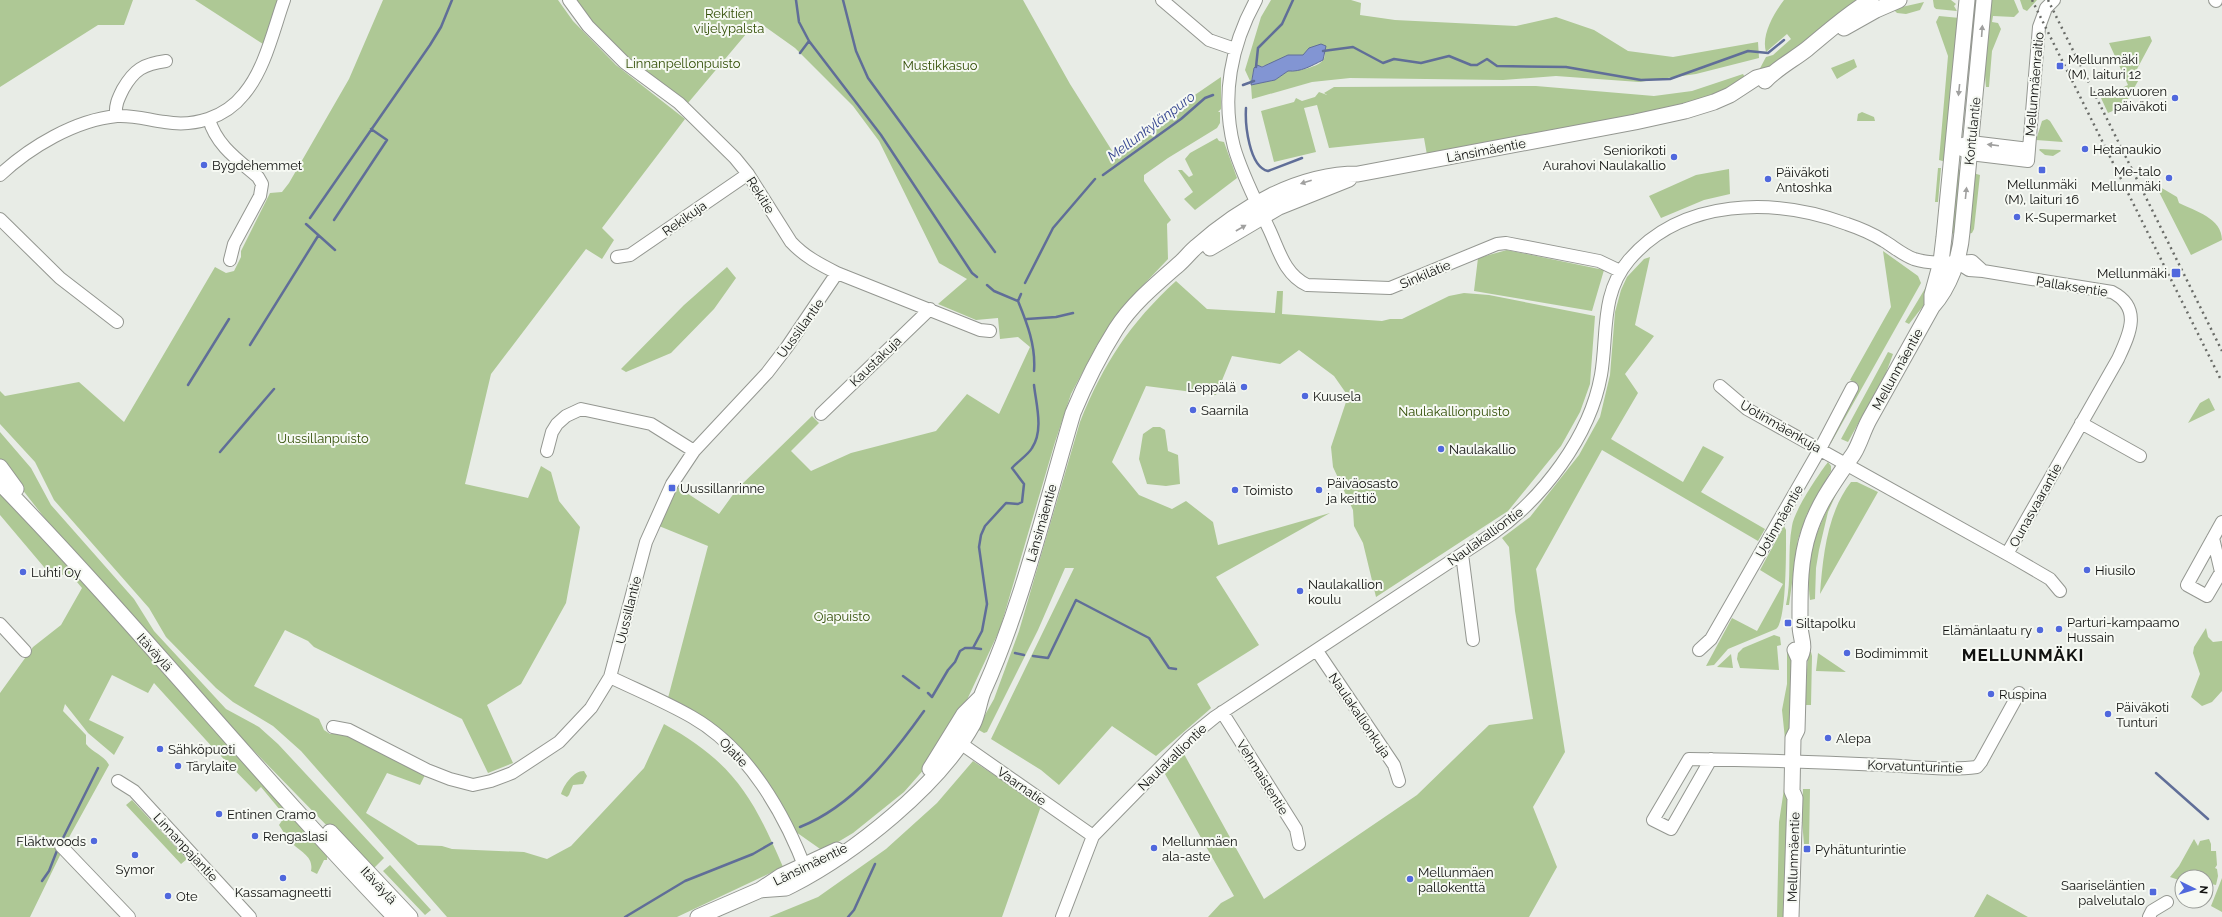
<svg xmlns="http://www.w3.org/2000/svg" width="2222" height="917" font-family="Raleway,sans-serif">
  <rect width="100%" height="100%" fill="#e8ece6"/>
  <path fill="#aec895" d="M0 0H133L124 25H98L0 87Z
    M195 0H279L263 44Z
    M383 0H558L573 21 616 65 685 119 602 228 614 240 602 259 586 249 491 374 465 484 528 498 541 466 551 472 559 501 580 527 566 603 521 684 487 705 513 763 488 773 462 719 314 647 308 641 285 630 254 686 319 719 324 730 330 734 346 733 426 773 420 785 387 773 366 813 418 845 442 846 452 849 524 852 547 859 571 846 644 768 664 724C733 762 753 797 783 867L677 917H447L301 751 273 726 233 702 216 688 166 637 149 608 54 500 35 462 0 424V391L5 396 79 382 124 422 215 267 226 273 234 271 241 257V251L270 193 282 192 289 183 349 79Z
    M572 0H1023L1070 84 1116 157 1186 101 1221 77V109L1218 112H1220V123L1217 128 1168 158 1144 175V181L1171 220 1167 224 1168 259 1130 299 1113 321 1097 345 1071 394 1055 442 1000 629 959 717 926 767 904 792 853 833 823 851 796 832 766 779 751 760 668 698 708 546 659 526 676 486 719 514 737 489 812 416 819 423 791 451 811 471 851 453 936 431 967 394 999 414 1030 347 1018 337 1000 339 998 318 976 320 938 304 967 279 939 263 879 141 853 106 795 48 757 21 688 103 619 52Z
    M1271 0H1351L1361 3 1360 15 1395 20 1516 26 1556 17 1594 30 1628 51 1673 57 1758 42 1759 58 1696 74 1639 82 1556 76 1503 80 1350 78 1312 82 1252 99 1251 85 1275 80 1288 71C1295 72 1319 67 1323 60 1325 58 1324 56 1325 54L1309 48 1303 56 1288 55 1271 64 1254 68 1251 83 1245 70 1261 17Z
    M1784 0H1864L1779 62 1757 74 1766 57 1773 55 1791 39 1787 34 1766 52C1761 35 1774 13 1784 0Z
    M1933 0H1951L1956 4 1954 6 1957 11 1936 9 1934 7Z
    M1990 0H2014L2019 12 2014 17 1993 16 1992 22 1998 23 2001 29 1992 51 1989 87H1986L1984 63Z
    M2020 0H2037L2027 11 2023 9Z
    M1924 2 1920 10 1906 14 1897 13 1893 9Z
    M1939 16 1960 18 1946 162 1939 160 1948 56 1936 22Z
    M2150 36 2152 41 2137 69 2142 74 2124 106 2108 113 2101 98 2128 85 2109 43Z
    M1854 59 1857 67 1837 79 1831 68Z
    M1743 74 1746 79 1737 85 1682 106 1427 155 1424 138 1329 148 1317 105 1304 108 1316 152 1274 162 1261 111 1294 102 1296 98 1302 101 1315 97 1319 92 1327 95 1324 93 1334 87 1536 86 1654 96 1692 91Z
    M1862 112 1874 117 1875 121H1857L1858 114Z
    M2047 119 2050 121 2063 142 2036 140 2042 121Z
    M1217 138 1219 141 1224 142 1237 178 1195 210 1184 199 1193 192 1178 170H1182L1189 177 1193 175 1185 159 1190 153Z
    M2040 149 2060 150 2061 151 2053 156 2045 155 2039 150Z
    M1938 168H1941L1938 202H1935Z
    M1729 169 1730 194 1704 200 1661 218 1649 196 1696 175Z
    M1956 169 1963 170 1957 234 1951 233Z
    M1973 173 1980 175 1974 229 1972 233 1967 234Z
    M2155 184 2177 197 2179 203C2195 211 2222 218 2222 240L2191 255Z
    M1507 250 1604 270 1592 311 1474 291 1478 258Z
    M1883 251 1918 276 1921 283 1831 443V436L1858 384 1850 380 1891 307Z
    M1650 257 1635 325 1654 336 1625 374 1638 393 1611 439 1683 482 1703 446 1724 457 1701 492 1765 529 1758 541 1602 450 1536 569 1565 752 1533 807 1557 867 1529 917H1208L1221 903 1234 896 1165 774 1184 754 1264 899 1417 795 1489 725 1533 719 1515 611 1509 547 1502 538 1530 517 1579 455 1600 417 1610 375 1615 312 1621 290 1627 277 1644 259Z
    M727 267 736 278 714 309 671 353 626 372 621 369 684 305Z
    M1176 281 1207 309 1275 313 1277 291H1283L1282 314 1382 321 1390 319H1402L1449 296 1464 293 1489 295 1595 316 1590 384 1580 412 1561 446 1508 511 1376 597 1363 543 1354 526 1353 510 1333 467 1331 447 1348 396 1334 376 1299 350 1280 364 1232 356 1216 395 1146 386 1112 462 1139 495 1172 509 1186 501 1213 522 1218 545 1330 513 1216 577 1259 645 1197 684 1211 708 1209 710 1156 756 1112 726 1059 785 1041 770 991 739 1074 568H1065L1038 630 987 732 984 733 977 729 994 699 1019 631 1080 422C1103 364 1130 323 1176 281Z
    M1926 287H1929L1924 305 1909 324 1905 322Z
    M1888 352 1893 354 1886 373 1848 442 1841 439Z
    M2209 398 2215 410 2188 423 2200 403Z
    M1153 427H1160L1165 430 1168 451 1178 455 1180 484 1166 486 1147 484 1139 459 1143 434Z
    M0 432 31 468 51 505 134 599 154 631 226 709 259 727 278 744 384 858 371 871 221 717 47 521 0 461Z
    M1828 462 1831 466V471L1807 514 1798 539 1789 605H1786C1792 579 1787 552 1792 526 1794 511 1818 475 1828 462Z
    M1842 481 1828 512 1819 550 1816 568 1815 599 1810 600C1804 552 1820 522 1842 481Z
    M1851 482H1857L1878 492 1820 594C1823 556 1827 513 1851 482Z
    M0 490 322 847 327 856V860H324L317 874 311 871C314 856 300 852 292 843 287 838 283 831 279 825L285 816 261 787 256 792 215 750 154 683 148 693 112 675 89 720 124 737 114 755 88 733 65 704 63 711 86 735V744C93 753 104 755 109 765L67 841 30 917H0V693L33 647 61 625 82 588 72 576 49 573 0 515Z
    M1784 526 1786 530C1786 547 1787 621 1776 629L1728 649 1714 665 1706 666 1732 618 1757 631 1783 584 1760 570Z
    M2206 628 2208 637 2213 642 2222 641V691L2212 702 2202 706 2191 697 2200 674 2193 653 2194 647Z
    M1774 635 1780 637 1781 645 1777 646 1779 670 1740 668 1737 659 1738 653 1743 648Z
    M1787 652H1793L1790 737 1785 739 1782 710 1787 684Z
    M1808 652H1811L1812 656 1811 705H1805Z
    M1818 653 1846 672 1816 671Z
    M1731 654 1733 668 1717 667Z
    M973 761 1041 806 1002 917H769L818 897 886 849 937 803Z
    M584 771 587 776 583 784 573 785 569 795 567 797 561 794C564 785 573 771 584 771Z
    M1784 789H1788L1785 917H1777L1779 822Z
    M1803 789H1810L1809 844H1804L1802 821Z
    M132 800 187 859 181 864 126 805Z
    M2194 839 2198 846 2200 841 2209 839 2211 844V851H2216L2217 865 2215 868 2217 869 2218 876 2216 885 2206 883V877H2197L2192 874 2191 877H2182V881L2170 877 2179 866Z
    M390 865 431 910 425 915 383 871Z
    M2222 878V912L2211 906Z
    M1987 894 2028 917H1974Z"/>
  <path fill="#8295d3" stroke="#606e98" d="M1321 44 1326 46 1323 60C1311 66 1301 72 1288 71L1275 80 1251 85 1254 68 1257 65 1262 67 1288 55H1303L1309 48Z"/>
  <g fill="none" stroke-linecap="round" stroke-linejoin="round">
    <path stroke="#606e98" stroke-width="2.5" d="M796 0 799 22 809 41 881 135 972 273 977 277
      M843 0 856 51 868 78 995 252
      M1323 51 1353 47 1383 63 1394 59 1421 63 1449 56 1471 65H1477L1487 59 1497 66 1566 67 1641 80 1670 79 1748 51 1768 53 1784 40
      M800 53 809 41
      M1256 67 1258 48 1282 24 1293 0
      M1243 85 1254 81
      M1246 108C1245 124 1249 167 1268 171L1302 158
      M1103 175 1181 119 1205 98 1213 95
      M310 218 430 45 441 27 452 0
      M334 220 387 140 371 129
      M306 224 335 250
      M1025 283 1053 228 1095 179
      M987 285 994 291 1018 301
      M1021 294 1018 301C1027 323 1036 346 1034 371
      M1027 319 1056 317 1073 313
      M250 345 318 236
      M188 385 229 319
      M220 452 274 389
      M973 648 981 649
      M1015 653 1024 655
      M1033 656 1048 658 1076 600 1149 638 1169 668 1176 669
      M903 676 919 688
      M928 693 932 697 948 670 955 662 960 651 965 648H973L982 631 987 604 979 547 981 535 985 526 1006 503 1018 504 1022 502 1024 484 1012 468C1018 461 1028 455 1032 448 1044 430 1036 404 1034 385
      M2156 773 2208 819
      M800 827C853 806 892 756 924 711
      M62 840 98 768
      M42 881 49 871 58 848
      M625 917 685 881 753 854 772 843
      M848 917 854 910 875 864"/>
    <defs>
      <path id="minor" d="M569 0 588 26 625 63 679 103 735 158 748 174 791 242C804 256 819 264 837 273L980 330 990 331
        M1162 0 1209 40 1235 49
        M1256 0C1231 45 1221 97 1234 147 1242 175 1257 203 1269 229 1279 250 1284 274 1307 285L1390 288 1497 244 1506 243 1599 261 1620 271
        M2215 0 2216 1
        M116 116C115 105 118 99 123 89 134 70 143 64 166 61
        M209 119C216 145 238 160 258 177L262 184 260 196 234 244 230 260
        M1962 144 1971 142 2029 149
        M1954 146 1970 154 2028 161 2039 27 2046 8 2054 0
        M0 175C30 147 75 120 117 116 134 115 149 120 165 122 194 127 225 118 244 94 265 69 273 31 284 0
        M0 219 60 278 117 322
        M617 257 630 255 748 174
        M1956 262 1969 270 1983 271 2112 292C2143 308 2129 335 2118 359L2007 554
        M1720 386 1747 409 2014 558 2050 579 2060 591
        M821 414 930 309
        M2081 423 2140 456
        M547 451 552 432 557 424 566 416 581 409 651 424 694 451
        M2213 538 2221 572 2207 596 2187 585 2222 522
        M1462 554 1473 640
        M0 624 25 651
        M1699 650 1711 639 1820 449 1852 388
        M1317 651 1394 765 1399 781
        M610 677C637 690 666 702 692 717 748 749 785 814 807 873
        M1222 712 1296 829 1299 844
        M333 727 349 730 427 770 450 779 473 785 491 781 512 773 559 742 591 708 610 677 646 542 672 484 694 451 767 373 787 347 837 273
        M953 738 1093 836
        M1711 759 1671 829 1653 820 1689 759C1753 760 1818 762 1882 765 1912 766 1946 771 1977 767L1981 762 2019 693
        M118 781 134 791 250 917
        M61 846 129 917
        M1062 917 1093 836 1189 738 1215 717 1492 534C1542 499 1590 437 1601 375 1608 335 1600 294 1629 260 1682 198 1774 197 1847 224 1859 228 1873 234 1884 241 1894 247 1903 255 1914 259 1932 265 1953 262 1972 261L1983 271
        M2149 917 2152 911 2167 902"/>
      <path id="major" d="M1844 28 1876 10 1899 0
        M1765 81C1777 68 1793 60 1807 49 1828 32 1847 14 1871 0
        M1210 248 1279 207 1349 179
        M1932 304V295L1941 262 1944 237 1967 0
        M0 467 16 489
        M0 483C136 623 259 776 395 917
        M1799 659C1807 646 1800 638 1800 625 1800 594 1799 562 1809 532 1818 503 1837 478 1854 453 1860 443 1863 431 1869 420 1890 383 1911 345 1932 307 1950 287 1960 258 1962 232L1984 0
        M930 769 964 714 980 698
        M330 832 410 917
        M760 890 786 888 792 885C854 853 939 786 973 724 978 714 979 702 983 692 1023 603 1045 507 1073 413 1085 384 1099 356 1116 329 1132 304 1156 284 1179 264 1185 259 1190 252 1196 247 1240 208 1298 174 1358 174L1635 122 1685 111 1714 102 1730 95 1756 78 1771 74
        M698 917 760 890 781 876 837 850
        M1791 917 1795 798 1792 791 1793 738 1797 730 1799 659 1795 650"/>
    </defs>
    <use href="#minor" stroke="#949791" stroke-width="14"/>
    <use href="#major" stroke="#949791" stroke-width="17"/>
    <use href="#minor" stroke="#fff" stroke-width="12"/>
    <use href="#major" stroke="#fff" stroke-width="15"/>
    <path stroke="#6a6c68" stroke-width="2.5" stroke-dasharray="2 4" stroke-linecap="butt" d="M2032 0 2220 378
      M2048 0 2222 351"/>
  </g>
  <defs><path id="oneway-solid" d="M-6-.8H1V-3.2L6.5 0L1 3.2V.8H-6Z"/></defs>
  <g fill="#a0a09f">
    <use href="#oneway-solid" transform="translate(1982 31) rotate(-86)"/>
    <use href="#oneway-solid" transform="translate(1959 90) rotate(96)"/>
    <use href="#oneway-solid" transform="translate(1993 145) rotate(-173)"/>
    <use href="#oneway-solid" transform="translate(1306 182) rotate(162)"/>
    <use href="#oneway-solid" transform="translate(1966 193) rotate(-84)"/>
    <use href="#oneway-solid" transform="translate(1241 228) rotate(-30)"/>
  </g>
  <g fill="#5068dd" stroke="#f6f9f3" stroke-width="1.5">
    <rect x="2056" y="62" width="8" height="8" rx="2"/>
    <circle cx="2175" cy="98" r="4"/>
    <circle cx="2085" cy="149" r="4"/>
    <circle cx="1674" cy="157" r="4"/>
    <circle cx="204" cy="165" r="4"/>
    <rect x="2038" y="166" width="8" height="8" rx="2"/>
    <circle cx="2169" cy="178" r="4"/>
    <circle cx="1768" cy="179" r="4"/>
    <circle cx="2017" cy="217" r="4"/>
    <rect x="2171" y="268" width="10" height="10" rx="2"/>
    <circle cx="1244" cy="387" r="4"/>
    <circle cx="1305" cy="396" r="4"/>
    <circle cx="1193" cy="410" r="4"/>
    <circle cx="1441" cy="449" r="4"/>
    <rect x="668" y="484" width="8" height="8" rx="2"/>
    <circle cx="1235" cy="490" r="4"/>
    <circle cx="1319" cy="490" r="4"/>
    <circle cx="2087" cy="570" r="4"/>
    <circle cx="23" cy="572" r="4"/>
    <circle cx="1300" cy="591" r="4"/>
    <rect x="1784" y="619" width="8" height="8" rx="2"/>
    <circle cx="2059" cy="629" r="4"/>
    <circle cx="2040" cy="630" r="4"/>
    <circle cx="1847" cy="653" r="4"/>
    <circle cx="1991" cy="694" r="4"/>
    <circle cx="2108" cy="714" r="4"/>
    <circle cx="1828" cy="738" r="4"/>
    <circle cx="160" cy="749" r="4"/>
    <circle cx="178" cy="766" r="4"/>
    <circle cx="219" cy="814" r="4"/>
    <circle cx="255" cy="836" r="4"/>
    <circle cx="94" cy="841" r="4"/>
    <circle cx="1154" cy="848" r="4"/>
    <rect x="1803" y="845" width="8" height="8" rx="2"/>
    <circle cx="135" cy="855" r="4"/>
    <circle cx="283" cy="878" r="4"/>
    <circle cx="1410" cy="879" r="4"/>
    <rect x="2149" y="888" width="8" height="8" rx="2"/>
    <circle cx="168" cy="896" r="4"/>
  </g>
  <g text-anchor="middle" stroke-width="4" stroke-linejoin="round" paint-order="stroke">
    <g font-size="13" fill="#334f07" stroke="#f6f9f3">
      <text x="729" y="18">Rekitien<tspan x="729" dy="15">viljelypalsta</tspan></text>
      <text x="683" y="68">Linnanpellonpuisto</text>
      <text x="940" y="70">Mustikkasuo</text>
      <text x="1454" y="416">Naulakallionpuisto</text>
      <text x="323" y="443">Uussillanpuisto</text>
      <text x="842" y="621">Ojapuisto</text>
    </g>
    <g font-size="13" fill="#111210" stroke="#f6f9f3" text-anchor="start">
      <text x="2068" y="64">Mellunmäki<tspan x="2068" dy="15">(M), laituri 12</tspan></text>
      <text x="2167" y="96" text-anchor="end">Laakavuoren<tspan x="2167" dy="15">päiväkoti</tspan></text>
      <text x="2093" y="154">Hetanaukio</text>
      <text x="1666" y="155" text-anchor="end">Seniorikoti<tspan x="1666" dy="15">Aurahovi Naulakallio</tspan></text>
      <text x="212" y="170">Bygdehemmet</text>
      <text x="2161" y="176" text-anchor="end">Me-talo<tspan x="2161" dy="15">Mellunmäki</tspan></text>
      <text x="1776" y="177">Päiväkoti<tspan x="1776" dy="15">Antoshka</tspan></text>
      <text x="2042" y="189" text-anchor="middle">Mellunmäki<tspan x="2042" dy="15">(M), laituri 16</tspan></text>
      <text x="2025" y="222">K-Supermarket</text>
      <text x="2167" y="278" text-anchor="end">Mellunmäki</text>
      <text x="1236" y="392" text-anchor="end">Leppälä</text>
      <text x="1313" y="401">Kuusela</text>
      <text x="1201" y="415">Saarnila</text>
      <text x="1449" y="454">Naulakallio</text>
      <text x="1327" y="488">Päiväosasto<tspan x="1327" dy="15">ja keittiö</tspan></text>
      <text x="680" y="493">Uussillanrinne</text>
      <text x="1243" y="495">Toimisto</text>
      <text x="2095" y="575">Hiusilo</text>
      <text x="31" y="577">Luhti Oy</text>
      <text x="1308" y="589">Naulakallion<tspan x="1308" dy="15">koulu</tspan></text>
      <text x="2067" y="627">Parturi-kampaamo<tspan x="2067" dy="15">Hussain</tspan></text>
      <text x="1796" y="628">Siltapolku</text>
      <text x="2032" y="635" text-anchor="end">Elämänlaatu ry</text>
      <text x="1855" y="658">Bodimimmit</text>
      <text x="1999" y="699">Ruspina</text>
      <text x="2116" y="712">Päiväkoti<tspan x="2116" dy="15">Tunturi</tspan></text>
      <text x="1836" y="743">Alepa</text>
      <text x="168" y="754">Sähköpuoti</text>
      <text x="186" y="771">Tärylaite</text>
      <text x="227" y="819">Entinen Cramo</text>
      <text x="263" y="841">Rengaslasi</text>
      <text x="86" y="846" text-anchor="end">Fläktwoods</text>
      <text x="1162" y="846">Mellunmäen<tspan x="1162" dy="15">ala-aste</tspan></text>
      <text x="1815" y="854">Pyhätunturintie</text>
      <text x="135" y="874" text-anchor="middle">Symor</text>
      <text x="1418" y="877">Mellunmäen<tspan x="1418" dy="15">pallokenttä</tspan></text>
      <text x="2145" y="890" text-anchor="end">Saariseläntien<tspan x="2145" dy="15">palvelutalo</tspan></text>
      <text x="283" y="897" text-anchor="middle">Kassamagneetti</text>
      <text x="176" y="901">Ote</text>
    </g>
    <g font-size="13" fill="#111210" stroke="#f6f9f3">
      <text transform="translate(2034 84) rotate(-85)" y="5">Mellunmäenraitio</text>
      <text transform="translate(1972 131) rotate(-84)" y="5">Kontulantie</text>
      <text transform="translate(1486 150) rotate(-11)" y="5">Länsimäentie</text>
      <text transform="translate(761 195) rotate(58)" y="5">Rekitie</text>
      <text transform="translate(684 218) rotate(-35)" y="5">Rekikuja</text>
      <text transform="translate(1425 274) rotate(-23)" y="5">Sinkilätie</text>
      <text transform="translate(2072 286) rotate(9)" y="5">Pallaksentie</text>
      <text transform="translate(800 328) rotate(-54)" y="5">Uussillantie</text>
      <text transform="translate(875 361) rotate(-44)" y="5">Kaustakuja</text>
      <text transform="translate(1897 369) rotate(-61)" y="5">Mellunmäentie</text>
      <text transform="translate(1781 426) rotate(30)" y="5">Uotinmäenkuja</text>
      <text transform="translate(2035 505) rotate(-61)" y="5">Ounasvaarantie</text>
      <text transform="translate(1779 521) rotate(-60)" y="5">Uotinmäentie</text>
      <text transform="translate(1041 523) rotate(-74)" y="5">Länsimäentie</text>
      <text transform="translate(1485 536) rotate(-36)" y="5">Naulakalliontie</text>
      <text transform="translate(628 610) rotate(-76)" y="5">Uussillantie</text>
      <text transform="translate(155 652) rotate(48)" y="5">Itäväylä</text>
      <text transform="translate(1360 715) rotate(56)" y="5">Naulakallionkuja</text>
      <text transform="translate(734 752) rotate(46)" y="5">Ojatie</text>
      <text transform="translate(1172 757) rotate(-44)" y="5">Naulakalliontie</text>
      <text transform="translate(1915 766) rotate(2)" y="5">Korvatunturintie</text>
      <text transform="translate(1263 777) rotate(58)" y="5">Vehmaistentie</text>
      <text transform="translate(1022 786) rotate(35)" y="5">Vaarnatie</text>
      <text transform="translate(186 847) rotate(47)" y="5">Linnanpajantie</text>
      <text transform="translate(1793 857) rotate(-88)" y="5">Mellunmäentie</text>
      <text transform="translate(810 864) rotate(-26)" y="5">Länsimäentie</text>
      <text transform="translate(379 885) rotate(47)" y="5">Itäväylä</text>
    </g>
    <g font-size="14" font-style="italic" fill="#354590" stroke="#f6f9f3">
      <text transform="translate(1151 126) rotate(-37)" y="5">Mellunkylänpuro</text>
    </g>
    <g font-size="17" font-weight="bold" letter-spacing="1" fill="#111210" stroke="#f6f9f3">
      <text x="2023" y="661">MELLUNMÄKI</text>
    </g>
  </g>
  <g transform="translate(2194 889) rotate(95)"><circle r="19" fill="#f6f9f3" stroke="#9a9d98"/>
  <path d="M0-3L7 15L0 10L-7 15Z" fill="#5068dd"/>
  <text y="-6" font-size="11" font-weight="bold" text-anchor="middle" fill="#111210">N</text>
  </g>
</svg>
